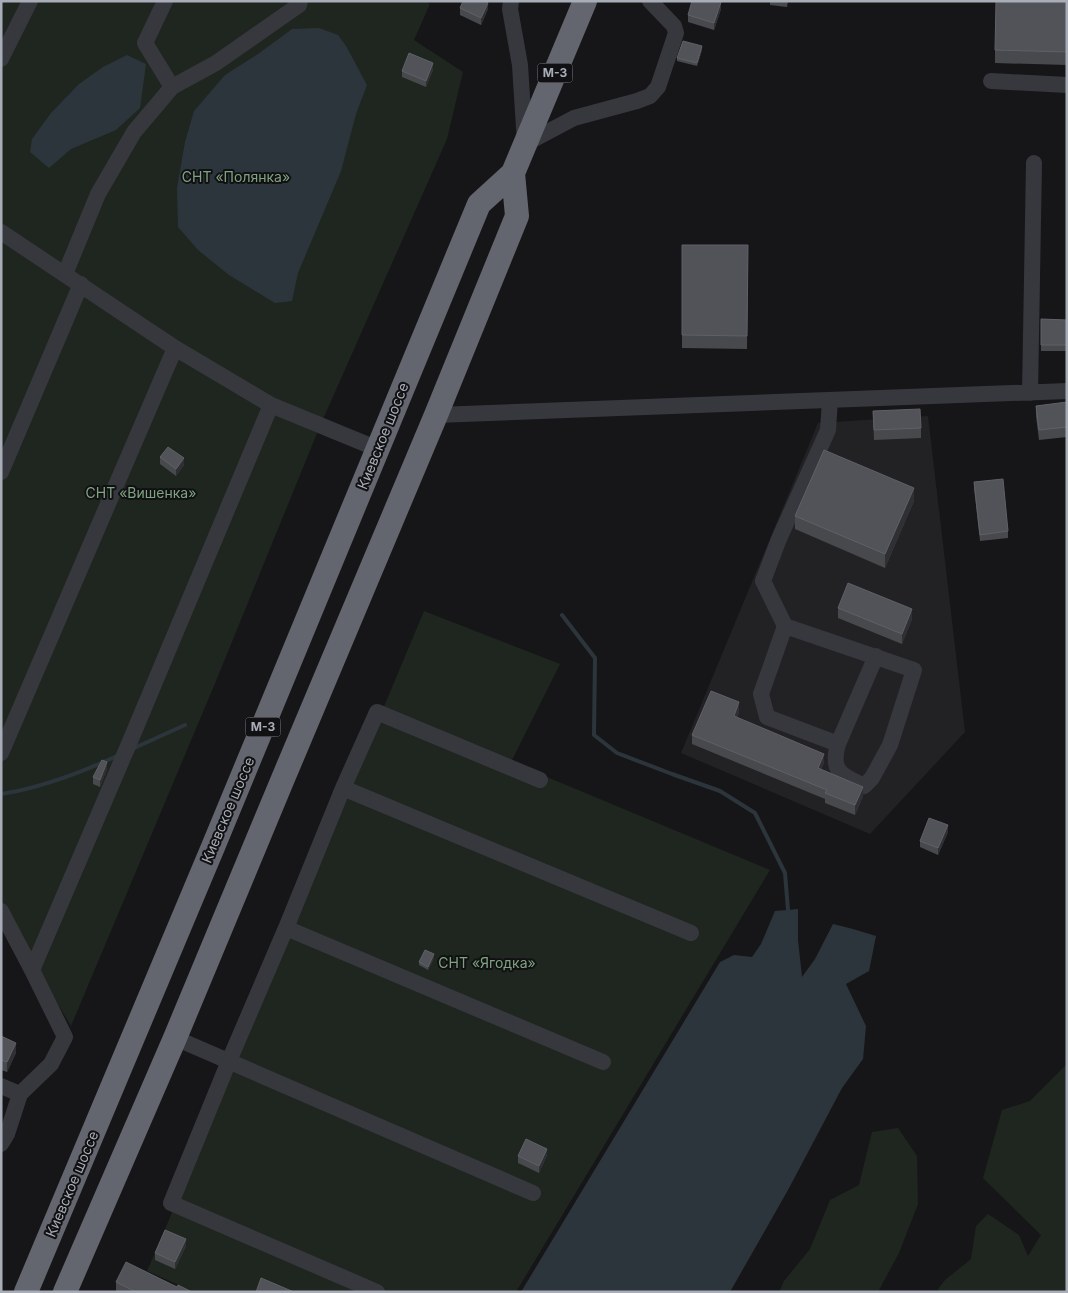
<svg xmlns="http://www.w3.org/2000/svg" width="1068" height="1293" font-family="Inter,sans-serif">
  <rect width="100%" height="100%" fill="#161618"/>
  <path fill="#222225" d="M928 416 965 732 870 834 681 753 818 423Z"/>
  <path fill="#1e261f" d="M1 1H426L430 4 414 40 463 72 447 139 320 426 216 681 71 1026 1 910Z
    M424 611 560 664 511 762 770 870 516 1292H189L181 1286 147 1271 174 1208Z
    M1067 1064V1292H939L938 1289 945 1280 971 1259 976 1226 988 1214 1019 1235 1028 1256 1041 1235 983 1178 1002 1110 1030 1101Z
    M898 1128 917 1156 918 1204 899 1253 878 1292H779L784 1281 810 1249 830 1200 859 1185 872 1132Z"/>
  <path fill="#2c353c" d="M319 28 338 35 346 46 367 85 356 114 341 171 298 273 292 301 275 303 229 275 198 250 178 227 177 188 185 142 194 111 225 75 258 54 292 29Z
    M127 55 146 64 140 108 116 130 71 149 49 168 30 152 32 139 51 113 79 84 103 67Z
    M798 909V940L802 977 815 959 833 924 853 929 876 936 869 971 846 984 866 1026 863 1059 842 1088 788 1190 730 1292H521L720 962 734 955 752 957 761 944 775 911Z"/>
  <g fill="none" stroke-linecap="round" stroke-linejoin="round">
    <path stroke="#2c353c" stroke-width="4" d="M562 615 595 658 594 735 617 753 672 774 720 791 755 813 785 873 788 910
      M132 749 185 725
      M1 794C41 788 80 773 117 756"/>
    <path stroke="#37383d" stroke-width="16" d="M165 1 145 43 172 87
      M511 1 510 9 520 65 525 144 574 118 637 101 650 96 658 87 676 33 674 26 650 1
      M1 59 30 1
      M991 81 1067 85
      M1 232 175 348 271 405 378 449
      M65 274 98 194 134 132 172 87 216 63 299 5 300 1
      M1030 393 1034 163
      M436 415 1067 391
      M1 472 81 284
      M785 626 914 670 890 745 872 778 864 786C842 775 830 772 838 744L767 717 761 694 785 626 763 581 779 539 828 430 830 400
      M838 744 876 656
      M1 753 175 348
      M343 788 377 712 540 780
      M1 911 32 970 65 1037 51 1064 20 1094 7 1134 1 1144
      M286 928 343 788 691 933
      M32 970 131 739 271 405
      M175 1038 533 1193
      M1 1086 20 1094
      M377 1292 171 1203 229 1061 286 928 603 1062"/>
    <path stroke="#63666e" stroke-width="24" d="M26 1292 213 847 479 204 513 173 585 1
      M65 1292 175 1038 282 781 436 415 517 216 513 173"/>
  </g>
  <path fill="#47494d" d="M770 1H788L787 7 770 5Z
    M1067 1V65L995 63V50Z
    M460 8 488 9 481 25 460 15Z
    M721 9 714 30 688 22V15Z
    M702 50 697 66 677 61V58Z
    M433 70 426 87 402 77V71Z
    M682 245H748L747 349 682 348Z
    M1041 319 1067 320V351H1041Z
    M1067 402V437L1039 440 1036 416V406Z
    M873 411 921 428V438L874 440Z
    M160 457 184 465 176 476 160 464Z
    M974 482 1008 531V538L980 541 974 488Z
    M914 501 885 568 795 529V516Z
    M838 608 912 619 902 644 838 618Z
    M739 712 737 718 824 763 821 769 863 796 855 815 825 803V799L692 744V735Z
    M107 769 100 787 93 784V777Z
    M948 832 938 855 920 847V841Z
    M434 958 428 970 419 965V962Z
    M1 1036 16 1053 7 1072 1 1070Z
    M547 1155 539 1173 518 1163V1156Z
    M186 1246 175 1269 155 1260V1253Z
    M116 1282 177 1287 192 1292H118L116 1291Z"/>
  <path fill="#2f3033" d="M721 2V9L714 30V23Z
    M488 3V9L481 25V18Z
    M702 46V50L697 66V63Z
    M433 63V70L426 87V81Z
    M184 458V465L176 476V469Z
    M914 488V501L885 568V554Z
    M912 609V619L902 644V634Z
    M739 702V712L734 726V716Z
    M824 754V763L818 778V768Z
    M107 762V769L100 787V780Z
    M863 787V796L855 815V805Z
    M948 825V832L938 855V848Z
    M434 954V958L428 970V967Z
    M16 1043V1053L7 1072V1062Z
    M547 1149V1155L539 1173V1166Z
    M186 1239V1246L175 1269V1262Z"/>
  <path fill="#525359" stroke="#5f6168" d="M463 1H485L488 3 481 18 460 8Z
    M692 1H719L721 2 714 23 688 15Z
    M996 1H1067V52L995 50Z
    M683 41 702 46 697 63 677 58Z
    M409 53 433 63 426 81 402 71Z
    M682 245H748L747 336 682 335Z
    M1041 319 1067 320V345H1041Z
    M1067 402V427L1039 430 1036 406Z
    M920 409 921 428 874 430 873 411Z
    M168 447 184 458 176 469 160 457Z
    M824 450 914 488 885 554 795 516Z
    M1003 479 1008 531 980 535 974 482Z
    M848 583 912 609 902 634 838 608Z
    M711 691 739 702 734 716 824 754 818 768 863 787 855 805 825 793 827 790 692 735Z
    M102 760 107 762 100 780 93 777Z
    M929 818 948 825 938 848 920 841Z
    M425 950 434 954 428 967 419 962Z
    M1 1036 16 1043 7 1062 1 1060Z
    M526 1139 547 1149 539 1166 518 1156Z
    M165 1230 186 1239 175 1262 155 1253Z
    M126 1262 177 1287 178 1285 192 1292H136L116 1282Z
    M261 1278 294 1292H256Z"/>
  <g text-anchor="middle" stroke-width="4" stroke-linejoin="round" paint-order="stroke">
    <g fill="#111113" stroke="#7b7e86" stroke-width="1">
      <rect x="537.5" y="63.5" width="35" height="19" rx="4"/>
      <rect x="245.5" y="717.5" width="35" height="19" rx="4"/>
    </g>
    <g font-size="12" font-weight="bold" fill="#a8adb8">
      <text x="555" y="77">М-3</text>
      <text x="263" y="731">М-3</text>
    </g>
    <g font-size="14" fill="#7fa381" stroke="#111113">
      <text x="236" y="182">СНТ «Полянка»</text>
      <text x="141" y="498">СНТ «Вишенка»</text>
      <text x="487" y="968">СНТ «Ягодка»</text>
    </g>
    <g font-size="14" fill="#a8adb8" stroke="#111113">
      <text transform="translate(383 436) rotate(-68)" y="5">Киевское шоссе</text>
      <text transform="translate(228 810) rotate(-67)" y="5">Киевское шоссе</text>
      <text transform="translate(72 1184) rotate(-67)" y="5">Киевское шоссе</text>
    </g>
  </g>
  <rect width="1068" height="1293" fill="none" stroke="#a8adb8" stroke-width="5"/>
</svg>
